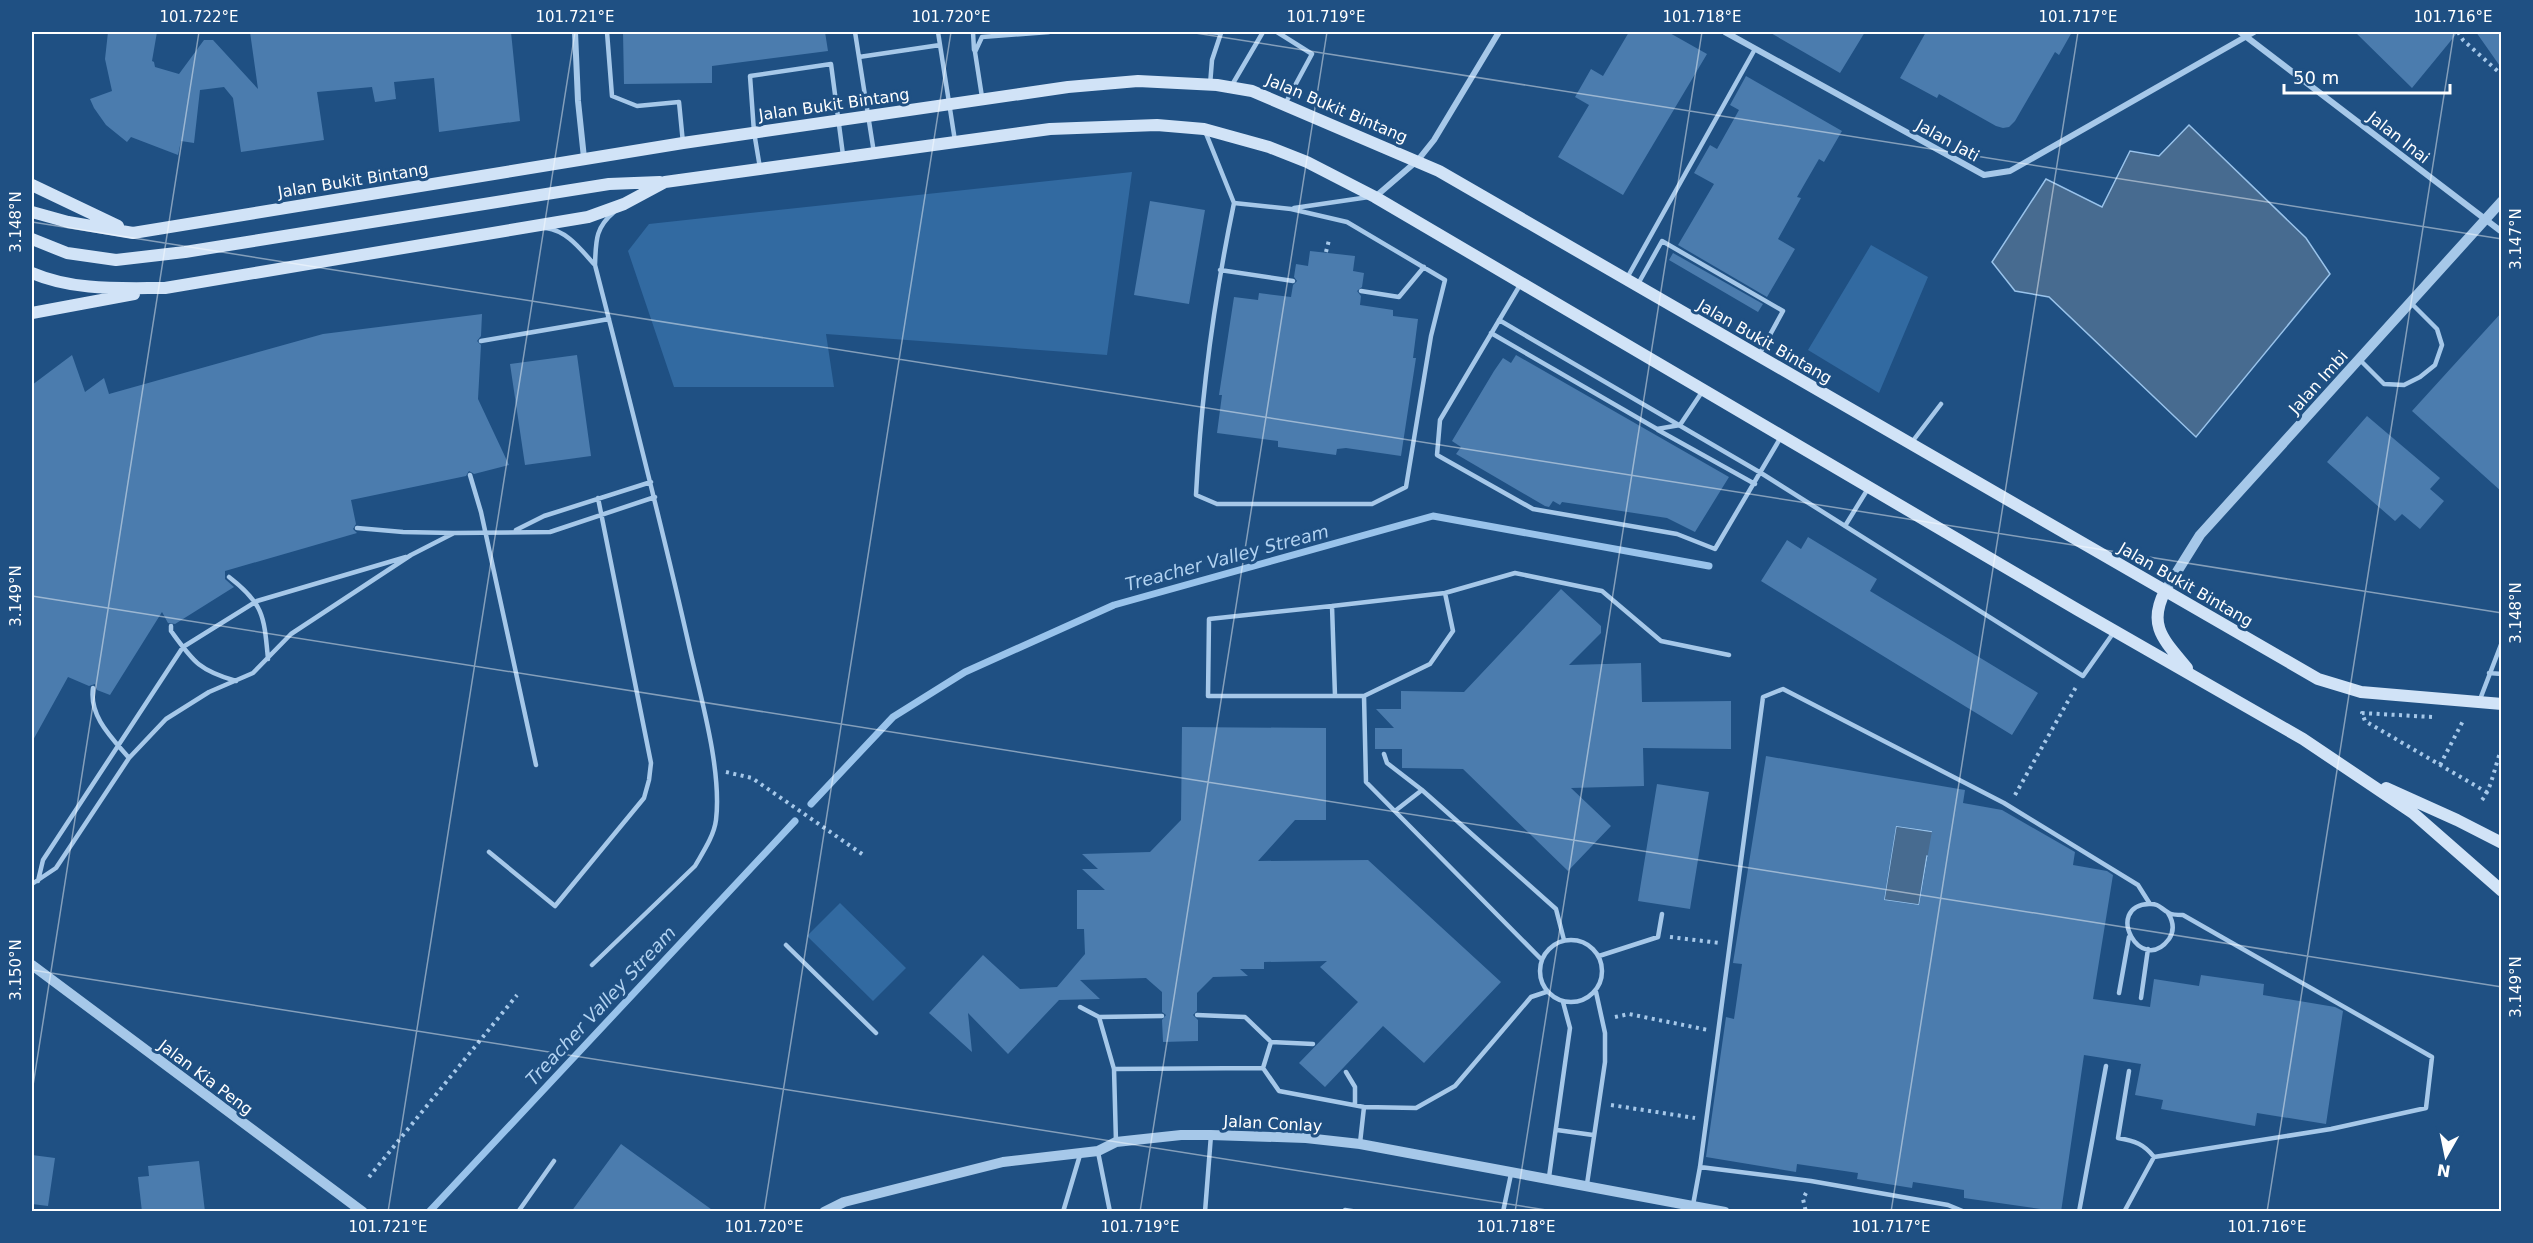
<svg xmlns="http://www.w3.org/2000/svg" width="2533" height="1243" font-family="'DejaVu Sans',sans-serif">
  <rect width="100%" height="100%" fill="#1f5083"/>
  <path fill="#326aa1" d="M1132 172 1107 355 826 334 834 387H674L628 251 649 224Z
    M1871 245 1928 277 1879 393 1808 350Z
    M840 903 906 968 873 1001 807 936Z"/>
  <path fill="#476b90" stroke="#99c3eb" stroke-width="1.5" d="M2189 125 2306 238 2330 274 2196 437 2049 297 2015 291 1992 262 2046 179 2102 207 2130 151 2159 156Z
    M1896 826 1968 837 1964 862 1927 856 1919 905 1884 900Z"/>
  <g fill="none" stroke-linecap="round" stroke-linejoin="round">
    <path stroke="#99c3eb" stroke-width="7" d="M811 804 893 717 965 672 1114 605 1433 516 1709 566
      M429 1212 795 821"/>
  </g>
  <path fill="#4b7cae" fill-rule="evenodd" d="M108 32H157L152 61 154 62 155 67 179 74 204 40H213L258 89 250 32H511L520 121 439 132 434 78 394 82 396 99 375 102 372 87 317 92 324 140 241 152 233 98 224 87 200 90 194 143 181 141 178 155 131 137 127 142 106 125 94 108 90 99 112 91 105 59Z
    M623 32H825L828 51 712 66V83L624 84Z
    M1629 32H1668L1707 54 1623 195 1558 157 1589 105 1575 97 1591 69 1603 76Z
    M1769 32H1865L1840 73Z
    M1926 32H2072L2059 55 2055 52 2015 121 2009 127 2003 128 1996 126 1939 94 1937 98 1900 78Z
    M2355 32H2458L2412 88Z
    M2476 32H2502V69Z
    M1746 76 1842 131 1824 162 1819 159 1797 197 1801 198 1778 239 1795 249 1767 297 1678 245 1714 184 1694 173 1710 145 1717 149 1739 110 1730 105Z
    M1150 201 1205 210 1189 304 1134 295Z
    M1310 251 1355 256 1353 271 1364 273 1362 287 1357 291 1361 296 1360 305 1393 310V316L1418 319 1413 358H1416L1401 456 1346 448 1337 449 1336 455 1278 447V441L1217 433 1222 395H1219L1234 297 1258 300 1259 293 1291 297 1293 285 1297 281 1294 277 1296 264 1308 266Z
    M1673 253 1763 304 1758 312 1669 260Z
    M2502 312V492L2412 411Z
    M482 314 481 336 477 341 481 345 478 399 509 465 474 474 469 471 466 476 351 500 356 524 353 529 357 533 225 571V579L234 587 175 624 168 623 162 612 110 695 97 690 95 684 89 686 68 677 32 742V385L72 355 85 392 104 378 109 394 323 334Z
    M577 355 591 456 525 465 510 364Z
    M1516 355 1729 477 1695 532 1667 518 1562 502 1560 505 1553 501 1549 507 1545 506 1456 454 1461 447 1452 441 1494 371 1503 358 1511 363Z
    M2367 416 2440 478 2430 489 2444 501 2420 529 2402 514 2395 521 2327 462Z
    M1808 537 1877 579 1870 591 2038 693 2012 735 1761 581 1787 540 1801 549Z
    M1561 589 1601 626V633L1569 665 1641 663 1642 702 1731 701V749L1643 748 1644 786 1571 788 1611 826 1568 871 1463 769 1402 768V749H1375V728H1394L1376 709H1401V691L1464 692Z
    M1182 727 1326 728V820H1295L1258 861 1368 860 1501 982 1424 1063 1383 1026 1325 1087 1299 1063 1358 1002 1320 967 1327 961 1264 962V969H1240L1248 976 1213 977 1197 993V1011L1193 1015 1198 1020V1041L1163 1042 1162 1020 1166 1015 1162 1012V992L1146 978 1080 980 1100 999 1059 1000 1008 1054 968 1013 972 1052 929 1013 983 955 1020 989 1057 987 1085 954 1084 929H1077V890H1105L1082 869H1098L1082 854 1150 852 1181 820Z
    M1766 756 1965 790 1963 803 2002 810 2075 852 2073 865 2107 871 2113 875 2093 999 2150 1007 2154 979 2199 986 2201 975 2264 984 2263 995 2335 1007 2343 1011 2326 1124 2257 1113 2255 1126 2161 1109 2163 1100 2135 1095 2141 1064 2084 1055 2061 1212 1964 1198V1190L1913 1182 1912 1188 1857 1179 1858 1173 1797 1164 1796 1172 1706 1157 1726 1017 1734 1019 1742 964 1733 963ZM1896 826 1932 831 1919 905 1884 900Z
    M1657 784 1709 792 1690 909 1638 901Z
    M621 1144 715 1212H571Z
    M32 1155 55 1158 48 1206 32 1204Z
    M199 1161 205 1212H142L138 1177 149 1176 148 1166Z"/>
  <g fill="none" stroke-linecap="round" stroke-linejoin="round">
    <path stroke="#a6c8e9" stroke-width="4" stroke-dasharray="3 4.5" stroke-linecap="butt" d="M2458 32 2463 40 2502 75
      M1326 252 1329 240
      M2432 717 2362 713 2365 721 2488 793
      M2440 765 2464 719
      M726 772 752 778 865 856
      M2015 795 2076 687
      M2482 800C2492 788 2495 764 2502 748
      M1670 937 1720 943
      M1615 1017 1629 1014 1708 1030
      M1611 1105 1695 1118
      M369 1177 517 995
      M1806 1193 1803 1199 1806 1212"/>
    <path stroke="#a6c8e9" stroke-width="4.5" d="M607 32 612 96 637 106 679 102 683 143
      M855 32 874 153
      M938 32 955 141
      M973 32 974 50
      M1210 32 1221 33 1212 60 1210 85
      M1277 32 1312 54 1285 104
      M859 57 940 45
      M1232 85 1263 32
      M982 97 975 52 982 37 1049 32
      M1205 131 1234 203
      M760 168 754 132 750 76 831 64 843 155
      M1234 203 1291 209 1347 222 1445 280 1431 336 1406 487 1372 504H1217L1196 495C1201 397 1214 299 1234 203Z
      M1294 208 1369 197
      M546 228C568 231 581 250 595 265
      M1220 270 1293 281
      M1627 278 1755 49
      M1638 284 1662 241 1783 311 1760 353
      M1520 285 1440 420 1437 455 1533 509 1677 534 1715 549 1781 437
      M1361 291 1399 297 1424 267
      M1499 320 1761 473 2083 676 2114 632
      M1491 333 1657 429 1680 425 1702 392
      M481 341 609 319
      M2359 359 2384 384 2404 385 2420 377 2435 365 2442 345 2437 329 2410 302
      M1658 430 1755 484
      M1912 442 1941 404
      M470 475 481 512 536 765
      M1845 526 1869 487
      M357 528 403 532 453 533
      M516 530 544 516 651 482
      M229 577C264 604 264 616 268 659
      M1332 606 1445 593 1515 573 1602 591 1661 641 1729 655
      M171 626V631C193 661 198 670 236 681
      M2489 673 2502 674
      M93 688C89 716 111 737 129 758
      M1335 696 1332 606 1209 619 1208 696H1364L1430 664 1453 631 1445 593
      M1364 696 1366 782 1541 959
      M2479 702 2502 642
      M1384 754 1387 763 1422 790 1556 909 1564 940
      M1395 811 1422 790
      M489 852 555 906 644 798 649 780 651 763 598 498
      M38 881 43 860 183 647 257 601 406 557
      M32 884 56 868 129 758 166 719 209 692 253 673 291 634 411 555 454 533 550 532 655 497
      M1540 971a31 31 0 1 1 62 0a31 31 0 1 1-62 0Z
      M786 945 876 1033
      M1599 956 1658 937 1662 914
      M592 965 695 866C703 852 714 836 716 820 722 771 701 698 690 650 661 521 628 393 595 265 596 241 595 228 614 212
      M2119 993 2129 937
      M2141 998 2148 949
      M1080 1007 1099 1017
      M1197 1015 1245 1017 1271 1042
      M1313 1044 1271 1042 1263 1068 1279 1091 1364 1107 1416 1108 1455 1086 1531 997 1546 992
      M1114 1069 1099 1017 1162 1016
      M2129 1071 2118 1138C2135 1141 2144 1144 2154 1157
      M1346 1072 1355 1087V1105
      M1557 1130 1593 1135
      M1116 1142 1114 1069 1263 1068
      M1360 1143 1364 1107
      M1098 1152 1110 1212
      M1700 1167 1811 1181 1948 1205 1965 1212
      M1549 1177 1570 1028 1563 1002
      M1587 1184 1605 1062V1033L1596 992
      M1693 1205 1700 1167 1763 697 1783 689 2004 803 2138 885 2150 904
      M1345 1210 1358 1212
      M518 1212 554 1161
      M1063 1212 1080 1155
      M1205 1212 1211 1135
      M1503 1212 1511 1174
      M2079 1212 2106 1066
      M2124 1212 2154 1157 2331 1129 2426 1108 2432 1057 2183 915C2179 915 2172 915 2169 913 2161 909 2159 903 2149 904 2103 906 2141 977 2169 939 2175 930 2173 921 2168 913"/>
    <path stroke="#a6c8e9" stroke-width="6" d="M575 32 578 101 584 158
      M1725 32 1984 175 2010 171 2254 32
      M2240 32 2502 232
      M1375 197 1418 160 1434 140 1499 32"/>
    <path stroke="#a6c8e9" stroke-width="10" d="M2165 591 2200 535 2502 201
      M32 965 363 1212
      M824 1212 844 1202 1003 1162 1098 1151 1116 1142 1181 1135H1211L1306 1138 1360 1144 1725 1212"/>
    <path stroke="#d1e3f7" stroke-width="12" d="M32 185 118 226
      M32 212 68 222 133 233 683 143 1068 87 1138 81 1217 85 1252 91 1439 171 2318 679 2361 692 2502 704
      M32 239 67 253 116 260 185 252 609 184 660 182
      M32 273C74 291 120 288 165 288L588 217 624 204 665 182 1050 129 1157 125 1204 129 1269 147 1307 162 1375 197 2078 610 2303 739 2413 813 2502 891
      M32 313 134 294
      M2165 591C2147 626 2164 640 2187 668
      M2386 788 2457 820 2502 843"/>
  </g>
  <path fill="none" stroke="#fff" stroke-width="1.5" stroke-opacity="0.45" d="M1189 32 2502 239M32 222 2502 613M32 596 2502 987M32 970 1559 1212M32 1092 199 32M388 1212 575 32M764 1212 951 32M1140 1212 1327 32M1515 1212 1702 32M1891 1212 2078 32M2267 1212 2454 32"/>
  <g text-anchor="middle" stroke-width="6" stroke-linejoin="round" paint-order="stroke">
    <g font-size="16" fill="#fff" stroke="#1f5083">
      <text transform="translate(834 104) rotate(-8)" y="6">Jalan Bukit Bintang</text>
      <text transform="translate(1337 108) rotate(23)" y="6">Jalan Bukit Bintang</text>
      <text transform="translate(2399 137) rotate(38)" y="6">Jalan Inai</text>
      <text transform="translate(1948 140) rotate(29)" y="6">Jalan Jati</text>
      <text transform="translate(353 180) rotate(-9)" y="6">Jalan Bukit Bintang</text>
      <text transform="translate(1765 341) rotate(30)" y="6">Jalan Bukit Bintang</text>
      <text transform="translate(2318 382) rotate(-48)" y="6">Jalan Imbi</text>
      <text transform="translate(2186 584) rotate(30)" y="6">Jalan Bukit Bintang</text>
      <text transform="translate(206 1077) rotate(37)" y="6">Jalan Kia Peng</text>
      <text transform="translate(1273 1123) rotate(3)" y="6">Jalan Conlay</text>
    </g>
    <g font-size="18" font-style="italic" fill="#b1d2f1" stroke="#1f5083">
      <text transform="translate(1227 558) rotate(-15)" y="6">Treacher Valley Stream</text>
      <text transform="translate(601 1006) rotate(-47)" y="6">Treacher Valley Stream</text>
    </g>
  </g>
  <rect width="2533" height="1243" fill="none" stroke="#1f5083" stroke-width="66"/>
  <g transform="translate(2446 1156) rotate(189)" stroke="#1f5083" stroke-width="4.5" paint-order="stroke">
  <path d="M0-4.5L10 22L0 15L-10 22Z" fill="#ffffff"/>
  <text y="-9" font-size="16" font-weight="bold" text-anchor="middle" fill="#ffffff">N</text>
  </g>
  <path d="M2284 84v9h166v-9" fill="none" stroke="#ffffff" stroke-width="3"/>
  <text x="2293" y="84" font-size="18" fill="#ffffff" stroke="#1f5083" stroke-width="4.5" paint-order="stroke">50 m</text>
  <rect x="33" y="33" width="2467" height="1177" fill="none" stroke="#fff" stroke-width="2"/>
  <g font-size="15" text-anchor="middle" fill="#fff">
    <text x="199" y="22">101.722°E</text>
    <text x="575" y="22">101.721°E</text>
    <text x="951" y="22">101.720°E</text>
    <text x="1326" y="22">101.719°E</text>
    <text x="1702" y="22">101.718°E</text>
    <text x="2078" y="22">101.717°E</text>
    <text x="2453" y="22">101.716°E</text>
    <text transform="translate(16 222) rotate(-90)" y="5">3.148°N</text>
    <text transform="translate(2516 239) rotate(-90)" y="5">3.147°N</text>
    <text transform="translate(16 596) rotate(-90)" y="5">3.149°N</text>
    <text transform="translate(2516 613) rotate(-90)" y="5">3.148°N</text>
    <text transform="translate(16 970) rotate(-90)" y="5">3.150°N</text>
    <text transform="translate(2516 987) rotate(-90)" y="5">3.149°N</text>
    <text x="388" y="1232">101.721°E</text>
    <text x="764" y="1232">101.720°E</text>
    <text x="1140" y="1232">101.719°E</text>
    <text x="1516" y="1232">101.718°E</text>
    <text x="1891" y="1232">101.717°E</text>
    <text x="2267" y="1232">101.716°E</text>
  </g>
</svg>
